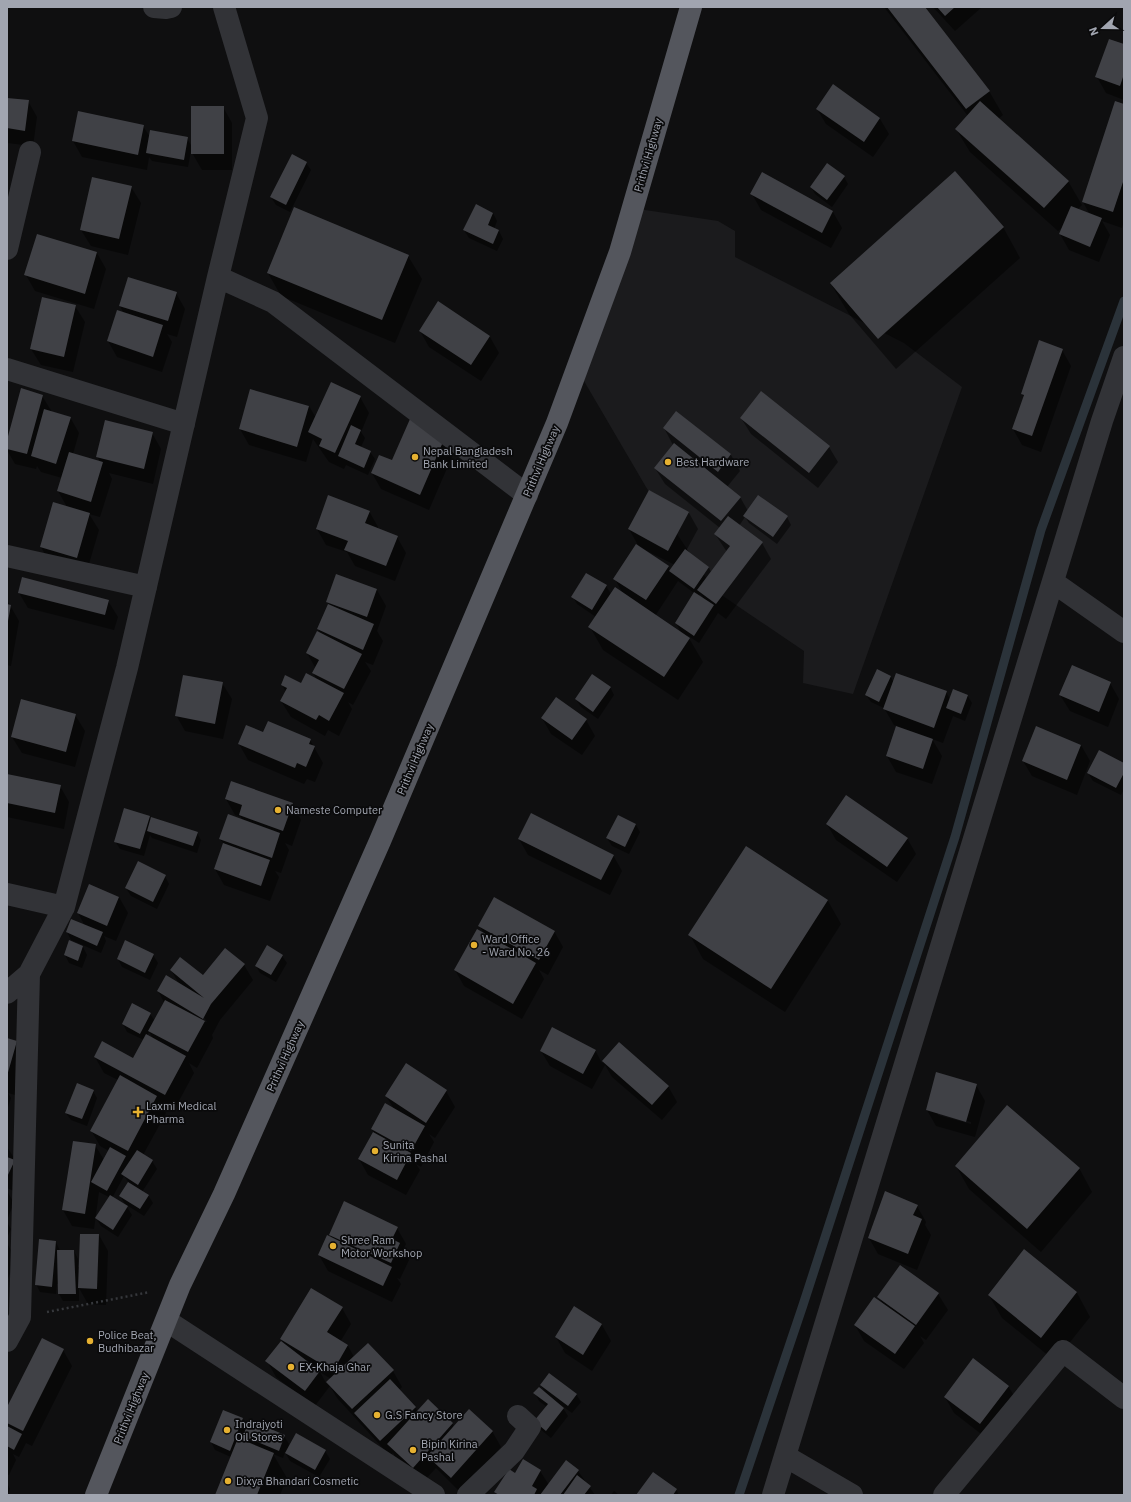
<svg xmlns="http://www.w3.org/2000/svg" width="1131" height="1502" font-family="'IBM Plex Sans',sans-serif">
  <rect width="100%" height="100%" fill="#0f0f10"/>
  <path fill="#1b1b1d" d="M632 208 718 221 735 231V257L904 343 962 387 853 694 803 683 804 651 714 590 646 487 584 381Z"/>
  <path fill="#0007" fill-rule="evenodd" d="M884 7H924L989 91 1003 115 998 119 1068 181 1082 205 1078 209 1090 215 1083 202 1124 105V221L1122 228 1102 221 1110 235 1099 262 1069 250 1060 234 1063 227 1058 231 970 152 956 129 968 116Z
    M933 7H982L955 31Z
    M1124 45V100L1106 93 1097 77Z
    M833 86 880 119 889 134 873 157 826 124 817 109Z
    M7 99 28 101 37 117 33 146 7 143Z
    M223 107 232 123V170H202L191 151 188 167 152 161 149 157 147 170 82 157 73 141 78 112 143 126 150 137 187 138 192 147Z
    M306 163 311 170 290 212 276 205 271 197Z
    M763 174 833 212 842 228 831 248 761 210 752 194Z
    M844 177 848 184 832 207 815 194 811 187Z
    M131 187 141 203 128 255 91 246 81 230Z
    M493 213 497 221 494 229 499 231 503 239 497 251 469 238 464 230Z
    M1003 227 1020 258 896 369 849 314 831 284Z
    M97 253 106 269 94 309 35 291 26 275Z
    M408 256 422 279 395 343 281 296 268 273Z
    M176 293 185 309 177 337 167 334 172 342 162 372 117 357 108 341 117 311 124 314 120 306Z
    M438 303 490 337 499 353 481 381 429 347 420 331Z
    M75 306 85 322 73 372 41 365 31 349Z
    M1062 350 1071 366 1041 452 1022 445 1013 429 1024 398 1022 394Z
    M251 390 309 406 316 418 360 397 369 413 361 432 365 438 361 447 370 452 375 459 368 475 346 465 344 469 329 462 313 439 306 462 249 445 240 429Z
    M42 396 52 412 70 417 79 433 73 454 100 462 97 456 152 433 161 449 153 484 109 473 112 479 100 517 89 514 99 530 86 574 50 563 41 547 67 507 58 491 62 478 41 472 37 466 36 469 15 464 7 450V444Z
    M676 412 731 455 740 471 727 487 740 497 748 511 787 517 791 525 777 544 749 523 745 517 739 526 762 543 771 559 726 619 718 613 699 643 687 635 703 662 678 700 603 650 590 627 596 617 577 604 573 597 606 586 611 594H623L615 579 668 566 670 571 675 565 639 547 629 529 650 491 689 513 698 529 686 551 709 568 711 572 727 552 715 534 720 528 665 484 655 468 673 445 664 428ZM678 581 694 593 676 623 682 634 655 616ZM700 594 702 596 704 599 699 596Z
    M741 418 829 447 838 462 818 488 751 434Z
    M410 420 454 452 429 510 381 489 372 473 392 462Z
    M369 511 378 527V529L397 537 406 553 395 581 355 566 347 552 326 545 317 529Z
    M377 590 386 606 377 631 383 641 373 665 365 662 371 671 353 705 348 702 352 709 339 736 328 730 325 736 291 717 281 701 286 692 282 685H301L317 680 313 673 316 669 307 653 321 635 318 629 329 604 327 602Z
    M19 593 108 601 118 617 114 630 28 608Z
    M7 600 19 621 11 666 7 665Z
    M878 671 891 677 894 683 946 692 950 699 967 695 972 703 965 721 953 716 943 743 932 739 942 756 932 784 896 772 887 756 897 726 894 725 884 708 871 702 866 695Z
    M222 683 232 699 223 739 185 731 176 715Z
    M1110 683 1119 699 1108 727 1070 711 1060 695Z
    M610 687 614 695 598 719 581 707 576 699Z
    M75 715 85 731 75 767 22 753 12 737Z
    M542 718 586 720 595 736 582 755 551 734Z
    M263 733 310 740 323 763 315 782 307 779 304 784 248 760 239 744Z
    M1081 745 1090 761 1077 795 1032 776 1023 761Z
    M1124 764V789L1121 795 1093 781 1088 773Z
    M7 775 60 786 69 802 64 829 7 817Z
    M226 799 292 804 301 820 292 846 285 843 289 850 281 873 275 871 279 877 270 901 224 885 215 869 224 844 220 839 243 821 241 817 235 815Z
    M618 816 636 825 640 832 629 854 612 846 607 838Z
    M149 817 151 820 197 833 201 840 197 853 152 838 150 835 144 856 120 849 115 841Z
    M827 824 907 838 916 854 897 882 836 840Z
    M519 839 613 855 622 871 610 895 528 855Z
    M746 848 828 901 841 924 785 1012 703 959 690 935Z
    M165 876 169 884 157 909 131 896 126 888Z
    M119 897 128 913 116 941 104 936 106 941 101 953 71 940 67 932 85 926 78 913Z
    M480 926 554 931 563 947 548 975 539 970 544 979 522 1019 464 986 455 970 485 935Z
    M70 942 83 947 87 955 82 968 69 963 65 955Z
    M153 955 158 963 150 980 122 967 118 959Z
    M282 956 287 963 276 982 260 973 256 966Z
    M244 965 253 980 220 1020 212 1035 213 1038 197 1068 189 1063 194 1073 174 1110 160 1103 166 1113 143 1155 152 1161 157 1169 142 1192 148 1195 153 1203 144 1216 125 1204 132 1215 118 1237 101 1226 96 1218 109 1197 99 1192 94 1229 72 1226 63 1210 95 1145 104 1160 109 1151 100 1146 91 1130 118 1080 104 1073 95 1057 134 1059 144 1040 127 1032 123 1024 150 1014 155 1021 164 1002 158 991 179 984 171 970 203 976ZM202 1014 207 1022H204L200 1015ZM149 1032 154 1040 147 1036ZM124 1176 129 1183 120 1196 127 1207 112 1198Z
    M7 1039 17 1042 15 1095 8 1093 11 1098 7 1110Z
    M619 1044 668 1086 677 1102 662 1120 612 1077 605 1065 592 1089 550 1066 541 1051 595 1050 602 1063Z
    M976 1085 985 1101 975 1137 936 1126 927 1110ZM938 1113 971 1122V1124L938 1115Z
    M93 1091 97 1098 87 1126 71 1120 66 1113Z
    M446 1091 455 1107 435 1138 429 1134 434 1142 421 1167 416 1164 420 1170 406 1195 368 1175 359 1159 375 1135 372 1129 394 1109 386 1096Z
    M7 1147 18 1164 16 1192 7 1188Z
    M956 1166 1079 1168 1092 1192 1041 1252 969 1189Z
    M7 1191 14 1203 7 1220Z
    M917 1206 926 1222 925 1225 931 1235 917 1270 878 1254 869 1238Z
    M7 1222 11 1229 7 1238Z
    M397 1228 406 1244 403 1250 409 1260 400 1279 397 1278 401 1284 392 1302 328 1271 319 1255 333 1240 330 1235Z
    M99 1235 108 1251 106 1305 88 1304 79 1288V1301H63L59 1294 58 1284H57L56 1294 40 1292 36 1284 56 1242 60 1251H74L78 1259V1267H80Z
    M7 1243 16 1259 7 1281Z
    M1024 1251 1077 1293 1090 1317 1055 1361 1002 1318 989 1295Z
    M900 1267 938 1294 948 1310 926 1340 920 1336 924 1343 904 1369 864 1341 855 1325 883 1304 878 1297Z
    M342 1308 351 1324 340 1342 348 1346 354 1357 368 1344 393 1371 402 1387 399 1390 418 1411 452 1423 454 1427 492 1431 501 1447 461 1493 436 1468 422 1483 397 1460 393 1453 390 1456 337 1398 330 1386 314 1407 276 1377 267 1361 285 1345 281 1339ZM320 1372 331 1379 326 1383Z
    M574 1308 602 1325 611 1341 592 1371 565 1353 556 1337Z
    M63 1350 72 1366 32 1446 26 1443 19 1457 13 1454 16 1460 9 1475 7 1474V1409Z
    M541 1385 576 1394 581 1402 572 1413 561 1405 568 1416 551 1438 540 1429 547 1407 539 1401 535 1393 546 1394Z
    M1008 1386 1018 1402 989 1440 954 1413 945 1397Z
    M243 1419 248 1427 284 1436 289 1444 287 1451 296 1434 325 1451 330 1459 319 1477 290 1461 285 1452 283 1458 273 1454 287 1478 280 1495H216L231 1457 215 1450 211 1442ZM244 1435 249 1444 241 1441Z
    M540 1471 549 1485 578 1471 595 1495H497L496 1492 515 1475Z
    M653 1473 676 1490 679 1495H637Z
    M7 1483 10 1489 7 1495Z
    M614 1491 619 1495H611Z"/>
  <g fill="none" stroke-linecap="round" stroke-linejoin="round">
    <path stroke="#2b333a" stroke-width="9" d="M739 1495 803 1305 955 837 1041 530 1124 301"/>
  </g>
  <path fill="#404146" d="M887 7H925L990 91 966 109Z
    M937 7H955L945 16Z
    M1109 39 1124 44V74L1120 86 1095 77Z
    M833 84 880 118 864 142 816 109Z
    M7 98 29 100 25 131 7 128Z
    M980 101 1069 181 1044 208 955 129Z
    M1115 101 1124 104V179L1113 212 1082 202Z
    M191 106H224V154H191Z
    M78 111 144 125 138 155 72 141Z
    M150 130 188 137 184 160 146 153Z
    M292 154 307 162 286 205 270 197Z
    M827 163 845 176 827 200 810 187Z
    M955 171 1004 227 878 339 830 283Z
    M762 172 833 211 822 233 750 194Z
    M92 177 132 186 119 239 80 230Z
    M476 204 493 213 488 225 499 230 493 244 463 230Z
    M1071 206 1102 218 1090 247 1059 234Z
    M294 207 409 255 382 320 267 273Z
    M37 234 97 252 85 294 24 275Z
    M128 277 177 292 168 321 119 306Z
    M42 297 76 305 64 357 30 349Z
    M438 301 490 336 471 365 419 331Z
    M117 310 163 325 153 357 107 341Z
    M1039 340 1063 349 1032 436 1012 429 1024 395 1021 394Z
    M331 382 361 396 335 453 319 446 322 439 308 432Z
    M21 388 43 395 27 454 7 449V440Z
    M250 389 309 406 297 447 239 429Z
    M761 391 830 446 809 473 740 418Z
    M44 409 71 417 56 464 31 456Z
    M676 411 731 454 718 472 663 428Z
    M410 419 446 435 420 495 371 473 379 455 392 460Z
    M105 420 153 432 144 469 96 457Z
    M351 425 361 430 355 444 371 451 364 468 338 456Z
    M674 443 741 497 721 521 654 468Z
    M69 452 103 462 91 502 57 491Z
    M649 490 689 512 668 551 628 529Z
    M328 495 370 511 365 523 398 536 386 566 344 550 348 541 316 529Z
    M758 495 788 516 773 537 743 516Z
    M53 502 90 513 77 558 40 547Z
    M728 516 763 542 716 604 697 590 730 546 714 534Z
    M636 544 669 566 646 600 613 579Z
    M685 549 709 567 694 589 669 571Z
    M586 573 607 585 592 610 571 597Z
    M336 574 377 589 367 617 326 602Z
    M22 577 109 600 105 615 18 593Z
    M615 587 690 638 664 677 588 627Z
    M694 592 714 605 694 636 675 623Z
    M7 604 11 605 8 621H7Z
    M328 604 374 624 363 650 317 629Z
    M317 631 362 654 344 689 312 673 319 660 306 653Z
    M1072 665 1111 682 1099 712 1059 695Z
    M877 669 891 676 879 702 865 695Z
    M306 673 344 693 329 721 319 715 316 720 280 701 287 688 281 685 285 675 301 683Z
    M896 673 947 691 934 728 883 709Z
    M592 674 611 687 593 712 575 699Z
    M183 675 223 682 215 724 175 716Z
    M953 689 968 695 961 714 946 708Z
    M556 697 587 719 572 740 541 718Z
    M21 699 76 714 66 752 11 737Z
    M268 721 311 739 309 744 315 746 306 767 297 763 295 768 238 744 246 725 263 732Z
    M896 726 933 739 923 769 886 756Z
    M1036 726 1081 745 1067 780 1022 761Z
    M1099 750 1124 763V773L1116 788 1087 773Z
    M7 774 61 785 55 813 7 803Z
    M231 781 293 803 283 831 239 815 242 805 225 799Z
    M846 795 908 838 887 867 826 824Z
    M124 808 150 816 140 849 114 842Z
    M531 813 614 855 601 880 518 839Z
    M228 814 280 833 272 858 219 839Z
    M618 815 636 824 625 847 606 838Z
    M151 817 198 832 193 846 147 831Z
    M223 843 270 860 261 886 214 869Z
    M746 846 828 900 771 989 688 935Z
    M138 861 166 875 153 902 125 888Z
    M89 884 119 897 107 926 77 913Z
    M494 897 555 931 539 960 478 926Z
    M71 919 103 932 97 946 66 932Z
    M477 929 536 963 513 1004 454 970Z
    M69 940 83 946 78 961 64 955Z
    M125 940 154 954 145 973 117 959Z
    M267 945 283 955 271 975 255 966Z
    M225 948 245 964 211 1004 203 1019 157 991 166 975 204 998 170 970 180 957 203 975Z
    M165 1000 205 1021 188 1052 148 1031Z
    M132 1003 151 1013 140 1034 122 1024Z
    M552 1027 596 1050 583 1074 540 1051Z
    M146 1034 186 1056 165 1095 94 1057 102 1041 133 1058Z
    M7 1038 17 1041 7 1076Z
    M619 1042 669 1086 652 1105 602 1061Z
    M406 1063 447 1090 426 1123 385 1096Z
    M936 1072 977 1084 966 1122 926 1110Z
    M120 1075 157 1096 128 1151 90 1131Z
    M77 1083 94 1090 82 1119 65 1113Z
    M385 1103 425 1126 411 1151 371 1129Z
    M1007 1105 1080 1168 1027 1229 955 1166Z
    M373 1132 411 1153 397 1180 358 1159Z
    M73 1141 96 1144 85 1214 62 1210Z
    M110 1147 126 1156 107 1191 91 1182Z
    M137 1150 153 1160 138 1185 121 1174Z
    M7 1157 15 1160 7 1177Z
    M128 1182 149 1195 140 1209 119 1196Z
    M885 1191 918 1205 913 1215 922 1219 908 1254 868 1238Z
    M110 1195 128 1206 113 1230 95 1218Z
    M344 1201 398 1227 392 1239 400 1243 391 1263 329 1235Z
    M80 1234H99L97 1289 78 1288Z
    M327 1235 392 1267 383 1286 318 1255Z
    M39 1239 56 1241 52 1287 35 1285Z
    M1024 1249 1077 1292 1041 1338 988 1295Z
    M57 1250H74L76 1294H58Z
    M900 1265 939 1293 916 1325 877 1297Z
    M311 1288 343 1307 327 1332 348 1345 333 1371 280 1339Z
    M874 1297 915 1326 895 1354 854 1325Z
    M574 1306 602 1324 583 1355 555 1337Z
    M42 1338 64 1349 23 1431 7 1423V1407Z
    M281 1341 320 1371 305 1391 265 1361Z
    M368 1343 394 1370 352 1409 326 1382Z
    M973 1358 1009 1386 980 1424 944 1397Z
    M549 1373 577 1394 568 1406 540 1385Z
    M390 1379 416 1407 380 1441 354 1413Z
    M539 1387 564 1408 546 1431 534 1421 548 1404 533 1393Z
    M428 1399 453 1423 413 1468 387 1444Z
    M469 1409 493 1431 451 1478 427 1456Z
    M223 1410 243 1418 230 1451 210 1442Z
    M249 1420 285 1435 279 1451 243 1436Z
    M7 1426 22 1434 14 1450 7 1446Z
    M296 1433 326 1450 315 1470 285 1453Z
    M238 1438 274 1453 257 1495H215Z
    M523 1459 541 1470 532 1486 537 1489 534 1495H499L494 1492 509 1469 515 1473Z
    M566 1460 579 1470 560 1495H540Z
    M653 1472 677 1489 673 1495H636Z
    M577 1475 591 1486 584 1495H563Z"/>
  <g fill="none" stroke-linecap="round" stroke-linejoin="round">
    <path stroke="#36383c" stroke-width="2.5" stroke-dasharray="2 3" stroke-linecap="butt" d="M47 1312 150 1292"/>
    <path stroke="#323337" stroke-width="22" d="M154 7 166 8 171 7
      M7 249 30 152
      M218 277 273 302 527 495
      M7 369 184 424
      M7 556 146 587
      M1053 582 1124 632
      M7 894 64 907
      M7 993 29 974
      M167 1321 434 1495
      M7 1341 20 1317 29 974 64 907 127 668 218 277 257 118 224 7
      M785 1456 852 1495
      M468 1495 514 1451 530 1427 518 1416
      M773 1495 1102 421 1124 357
      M944 1495 1063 1351 1124 1398"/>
    <path stroke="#54565d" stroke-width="22" d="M96 1495 180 1285 224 1194 380 841 557 423 620 252 691 7"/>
  </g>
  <g fill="#e6b131" stroke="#0a0a0b" stroke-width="1.5">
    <circle cx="415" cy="457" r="4"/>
    <circle cx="668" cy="462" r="4"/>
    <circle cx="278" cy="810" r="4"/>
    <circle cx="474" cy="945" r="4"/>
    <path d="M136 1106h4v4h4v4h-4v4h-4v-4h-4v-4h4z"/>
    <circle cx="375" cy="1151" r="4"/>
    <circle cx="333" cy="1246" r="4"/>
    <circle cx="90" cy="1341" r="4"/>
    <circle cx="291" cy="1367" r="4"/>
    <circle cx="377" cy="1415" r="4"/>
    <circle cx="227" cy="1430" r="4"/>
    <circle cx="413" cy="1450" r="4"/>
    <circle cx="228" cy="1481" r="4"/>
  </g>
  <g text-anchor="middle" stroke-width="3.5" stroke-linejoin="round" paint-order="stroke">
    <g font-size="11" fill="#a1a5b0" stroke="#0a0a0b">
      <text transform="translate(648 155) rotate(-74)" y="4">Prithvi Highway</text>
      <text transform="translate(541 461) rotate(-67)" y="4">Prithvi Highway</text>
      <text transform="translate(415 759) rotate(-67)" y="4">Prithvi Highway</text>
      <text transform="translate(285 1056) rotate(-66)" y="4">Prithvi Highway</text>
      <text transform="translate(131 1408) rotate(-68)" y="4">Prithvi Highway</text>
    </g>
    <g font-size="11" fill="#a1a5b0" stroke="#0a0a0b" text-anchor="start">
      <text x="423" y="455">Nepal Bangladesh<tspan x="423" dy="13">Bank Limited</tspan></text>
      <text x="676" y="466">Best Hardware</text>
      <text x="286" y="814">Nameste Computer</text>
      <text x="482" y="943">Ward Office<tspan x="482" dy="13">- Ward No. 26</tspan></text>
      <text x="146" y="1110">Laxmi Medical<tspan x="146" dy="13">Pharma</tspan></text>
      <text x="383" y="1149">Sunita<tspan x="383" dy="13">Kirina Pashal</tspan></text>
      <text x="341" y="1244">Shree Ram<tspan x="341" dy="13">Motor Workshop</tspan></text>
      <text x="98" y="1339">Police Beat,<tspan x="98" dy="13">Budhibazar</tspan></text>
      <text x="299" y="1371">EX-Khaja Ghar</text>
      <text x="385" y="1419">G.S Fancy Store</text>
      <text x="235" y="1428">Indrajyoti<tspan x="235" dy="13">Oil Stores</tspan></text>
      <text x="421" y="1448">Bipin Kirina<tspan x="421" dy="13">Pashal</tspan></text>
      <text x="236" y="1485">Dixya Bhandari Cosmetic</text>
    </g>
  </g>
  <rect width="1131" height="1502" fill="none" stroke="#a1a5b0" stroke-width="16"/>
  <g transform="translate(1103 28) rotate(249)" stroke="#0a0a0b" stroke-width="3" paint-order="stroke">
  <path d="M0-3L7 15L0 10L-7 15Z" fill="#a1a5b0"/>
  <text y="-6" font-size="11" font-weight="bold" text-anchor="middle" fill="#a1a5b0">N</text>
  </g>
</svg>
